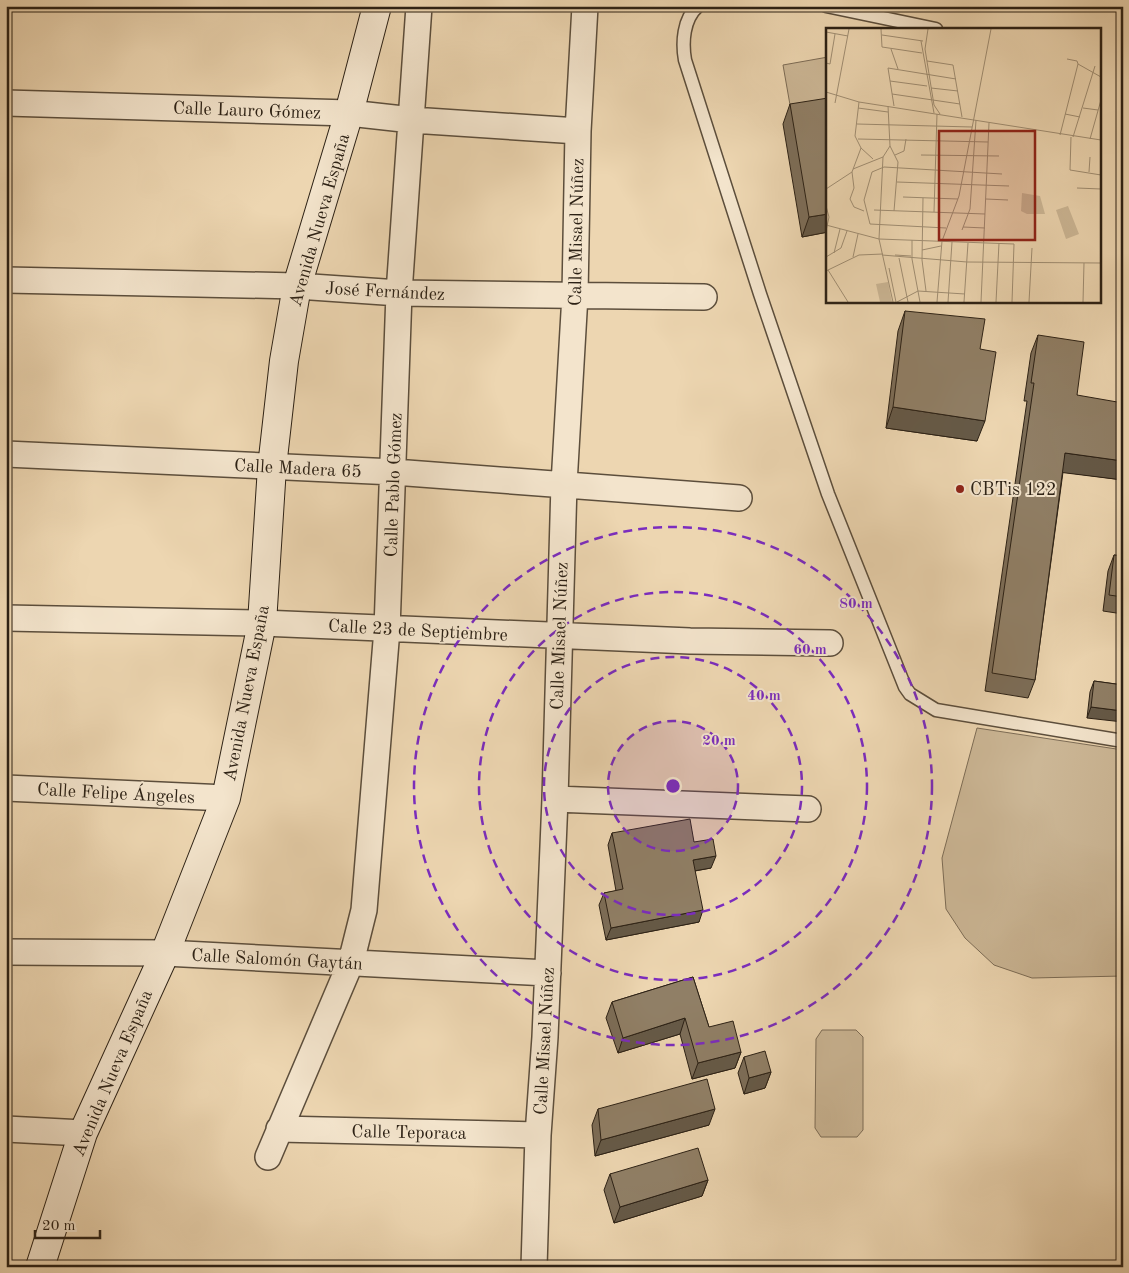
<svg xmlns="http://www.w3.org/2000/svg" width="1129" height="1273" font-family="'Old Standard TT',serif">
  <rect width="100%" height="100%" fill="#edd6b1"/>
  <filter id="stains"><feTurbulence type="fractalNoise" baseFrequency=".004" numOctaves="4"/><feColorMatrix values="0 0 0 0 .2 0 0 0 0 .09 0 0 0 0 .02 0 0 0 .5 -.17"/></filter>
  <radialGradient id="worn" r=".72"><stop offset=".6" stop-color="#630" stop-opacity="0"/><stop offset="1" stop-color="#630" stop-opacity=".3"/></radialGradient>
  <path fill="#ccb796" stroke="#7c6c56" d="M828 57V116L793 122 783 65Z
    M977 728 1123 750V976L1032 978 994 965 965 938 946 909 942 858Z
    M822 1030H856L863 1037V1130L857 1137H821L815 1128 816 1039Z"/>
  <g fill="none" stroke-linecap="round" stroke-linejoin="round">
    <defs>
      <path id="service" d="M698 6C683 19 682 43 685 60L760 294 828 494 905 687 910 694 936 710 1123 741
        M826 6 936 29"/>
      <path id="minor" d="M6 103 349 113 412 120 578 131
        M6 280 297 286 399 293 704 297
        M6 454 394 472 739 498
        M6 618 262 623 690 641 830 643
        M6 788 226 798
        M555 799 808 809
        M6 952 165 953 548 973
        M6 1129 83 1133
        M279 1129 538 1135
        M268 1157 351 962 364 910 387 629 399 293 419 6
        M534 1267 538 1135 545 1037 555 799 564 484 575 295 578 131 585 6"/>
      <path id="secondary" d="M40 1267 83 1133 165 953 226 798 262 623 272 467 284 361 297 286 349 113 377 6"/>
    </defs>
    <use href="#service" stroke="#5c4e3c" stroke-width="15"/>
    <use href="#minor" stroke="#5c4e3c" stroke-width="28"/>
    <use href="#secondary" stroke="#2c2115" stroke-width="30"/>
    <use href="#service" stroke="#f3e4cc" stroke-width="12"/>
    <use href="#minor" stroke="#f3e4cc" stroke-width="25"/>
    <use href="#secondary" stroke="#f3e4cc" stroke-width="28"/>
  </g>
  <path fill="#7c6d58" stroke="#2c2115" d="M790 104 828 232 802 237 783 124Z
    M905 311 980 349 977 441 886 428 898 331Z
    M1038 335 1077 395 1123 480 1063 472 1035 680 1028 698 985 691 1027 401H1024L1031 353Z
    M1114 555 1123 556V614L1103 611 1108 571Z
    M1094 681 1123 685 1087 718 1090 692Z
    M612 833 694 842 711 868 695 871 699 922 606 940 599 905 604 893 616 891 608 845Z
    M693 977 709 1027 741 1052 735 1068 692 1079 680 1034 618 1053 606 1018 612 1002Z
    M744 1057 771 1072 765 1088 744 1094 738 1073Z
    M598 1109 709 1125 595 1156 592 1125Z
    M610 1174 708 1180 702 1196 614 1223 604 1190Z"/>
  <path fill="#655947" stroke="#2c2115" d="M828 214V232L802 237 809 217Z
    M893 407 985 421 977 441 886 428Z
    M1065 453 1123 461V480L1058 472Z
    M1091 707 1123 711V722L1087 718Z
    M716 856 711 868 688 872 693 860Z
    M703 910 699 922 606 940 611 928Z
    M685 1018 680 1034 618 1053 623 1038Z
    M741 1052 735 1068 692 1079 698 1063Z
    M771 1072 765 1088 744 1094 749 1078Z
    M715 1109 709 1125 595 1156 601 1140Z
    M708 1180 702 1196 614 1223 620 1207Z"/>
  <path fill="#907f66" stroke="#2c2115" d="M828 98V214L809 217 790 104Z
    M905 311 985 319 980 349 996 352 985 421 893 407Z
    M1038 335 1084 342 1077 395 1123 403V461L1065 453 1035 680 992 673 1034 383H1031Z
    M1114 555 1123 556V597L1109 595Z
    M1094 681 1123 685V711L1091 707Z
    M690 819 694 842 713 839 716 856 693 860 703 910 611 928 604 893 623 889 612 833Z
    M693 977 709 1027 733 1021 741 1052 698 1063 685 1018 623 1038 612 1002Z
    M765 1051 771 1072 749 1078 744 1057Z
    M707 1079 715 1109 601 1140 598 1109Z
    M698 1148 708 1180 620 1207 610 1174Z"/>
  <circle cx="673" cy="786" r="65" fill="#7b2cbf" fill-opacity=".12"/>
  <g fill="none" stroke="#7b2cbf" stroke-width="2.5" stroke-dasharray="9 6">
    <circle cx="673" cy="786" r="65"/>
    <circle cx="673" cy="786" r="129"/>
    <circle cx="673" cy="786" r="194"/>
    <circle cx="673" cy="786" r="259"/>
  </g>
  <circle fill="#8f2418" stroke="#f3e4cc" stroke-width="2" cx="960" cy="489" r="5"/>
  <g text-anchor="middle" stroke-width="4" stroke-linejoin="round" paint-order="stroke">
    <g font-size="18" fill="#2c2115" stroke="#f3e4cc">
      <text transform="translate(247 110) rotate(2)" y="6">Calle Lauro Gómez</text>
      <text transform="translate(319 220) rotate(-74)" y="6">Avenida Nueva España</text>
      <text transform="translate(576 232) rotate(-89)" y="6">Calle Misael Núñez</text>
      <text transform="translate(385 291) rotate(3)" y="6">José Fernández</text>
      <text transform="translate(298 468) rotate(3)" y="6">Calle Madera 65</text>
      <text transform="translate(393 485) rotate(-88)" y="6">Calle Pablo Gómez</text>
      <text transform="translate(418 630) rotate(3)" y="6">Calle 23 de Septiembre</text>
      <text transform="translate(559 636) rotate(-88)" y="6">Calle Misael Núñez</text>
      <text transform="translate(246 693) rotate(-79)" y="6">Avenida Nueva España</text>
      <text transform="translate(116 793) rotate(3)" y="6">Calle Felipe Ángeles</text>
      <text transform="translate(277 959) rotate(3)" y="6">Calle Salomón Gaytán</text>
      <text transform="translate(544 1041) rotate(-87)" y="6">Calle Misael Núñez</text>
      <text transform="translate(112 1073) rotate(-67)" y="6">Avenida Nueva España</text>
      <text transform="translate(409 1132) rotate(1)" y="6">Calle Teporaca</text>
    </g>
    <g font-size="18" fill="#2c2115" stroke="#f3e4cc" text-anchor="start">
      <text x="970" y="495">CBTis 122</text>
    </g>
  </g>
  <g transform="translate(826 28)">
    <rect width="275" height="275" fill="#edd6b1"/>
    <path d="M196 165 214 168 219 186H201L195 183ZM242 178 253 206 240 211 230 182ZM62 254 66 274H54L50 256Z" fill="#ccb796"/>
    <path fill="none" stroke="#a08e73" stroke-width="1" d="M55 1 56 19 96 25M102 1 99 21 108 77 114 86M0 4 22 8M56 7 97 13M95 13 108 85M65 21 72 41M101 33 127 37 136 89M0 35 4 36 9 6M252 36 275 49M64 53 101 58M105 60 132 63M0 64 33 74 275 112M66 66 134 76M33 74 29 108 35 120 26 144 28 160 24 171 28 179 38 183M9 75 23 1M62 78 64 118 57 129 53 211 67 274M68 78 62 40 130 51M32 80 62 84M257 80 272 82M239 86 254 89M31 96 146 99M234 107 252 36 251 33 241 31M247 109 269 38M32 111 162 114M264 111 275 72M64 118 72 134 68 183M35 120 47 131M69 127 78 123 80 111M95 127 173 128M27 141 57 129M244 142 245 109M244 142 275 147M263 144 264 129M71 154 183 158M251 160 275 161M0 161 26 144M77 169 132 171M97 170 96 232 100 263M160 171 182 172M0 178 3 189 0 203M48 182 159 186M108 184 111 86M0 197 53 211 188 216 186 274M137 199 159 200M120 200 44 196 38 172 46 144 58 139 176 146M136 202 144 181 150 92M86 212V231L94 274M96 222 115 218M8 225 14 201M56 227 141 234 275 235M69 227 85 228M0 229 15 220 21 203M27 229 32 206M73 230 82 274M63 240 70 274M2 242 22 274M0 243 33 227 57 226M71 274 92 263 139 266M111 274 116 213 133 168 165 1M122 274 126 214M138 274 142 215M155 274 163 95M170 274 173 215M203 274 206 220M257 274 258 235"/>
    <path fill="#8f2418" fill-opacity="0.15" stroke="#8f2418" stroke-width="2.5" d="M113 103H209V212H113Z"/>
    <rect width="275" height="275" fill="none" stroke="#2c2115" stroke-width="2.5"/>
  </g>
  <circle cx="673" cy="786" r="8" fill="#7b2cbf" stroke="#f3e4cc" stroke-width="2.5"/>
  <g font-size="15" text-anchor="middle" font-weight="bold" fill="#7b2cbf" stroke="#f3e4cc" stroke-width="4" stroke-linejoin="round" paint-order="stroke">
    <text x="856" y="608">80 m</text>
    <text x="810" y="654">60 m</text>
    <text x="764" y="700">40 m</text>
    <text x="719" y="745">20 m</text>
  </g>
  <rect width="1129" height="1273" fill="none" stroke="#edd6b1" stroke-width="25"/>
  <rect x="8" y="8" width="1114" height="1258" fill="none" stroke="#2c2115" stroke-width="2.5"/>
  <rect x="12" y="12" width="1104" height="1248" fill="none" stroke="#2c2115"/>
  <path d="M35 1230v8h65v-8" fill="none" stroke="#2c2115" stroke-width="2.5"/>
  <text x="42" y="1230" font-size="15" fill="#2c2115" stroke="#f3e4cc" stroke-width="4" paint-order="stroke">20 m</text>
  <rect width="100%" height="100%" filter="url(#stains)"/>
  <rect width="100%" height="100%" fill="url(#worn)"/>
</svg>
